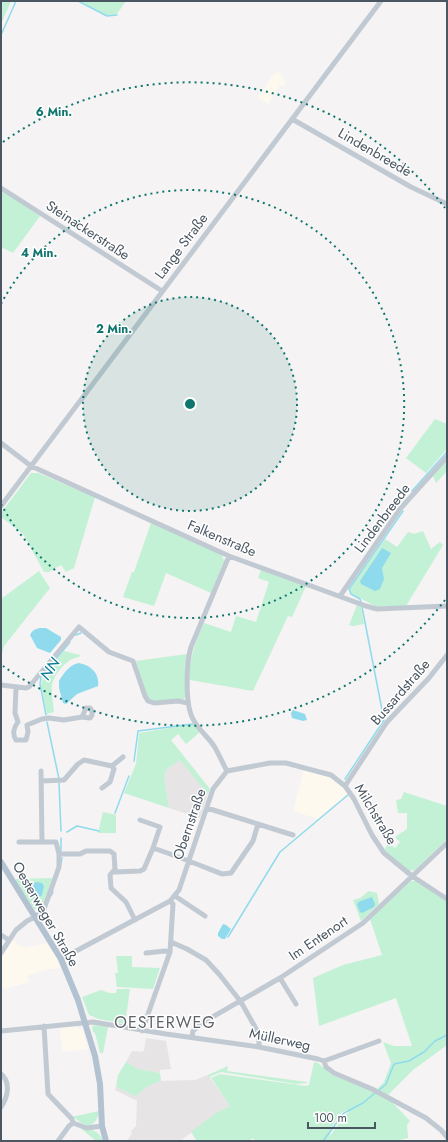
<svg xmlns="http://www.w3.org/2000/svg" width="448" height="1142" font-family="Jost,sans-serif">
  <rect width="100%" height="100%" fill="#f5f3f3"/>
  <path fill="#fdf9ef" d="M278 71 286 82 283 86 280 85 268 104 258 98 272 76Z
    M304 769 330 777 340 785 348 794 318 819 293 811Z
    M13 940 24 948 47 943 57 959 60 968 44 970 27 976 29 982 5 989 4 987 1 988V959Z
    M76 1026 83 1031 88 1049 62 1052 60 1027Z"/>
  <path fill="#e6e4e5" d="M180 759 208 794 200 818 169 808 164 776 167 769Z
    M146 1038 166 1041 171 1069 160 1070V1073L138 1069 126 1062 132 1051 142 1052 144 1050Z
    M208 1075 230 1106 218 1112 180 1141H127L132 1133 131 1131 136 1126 137 1101 115 1090 116 1087 135 1096 149 1085 161 1081 195 1080Z"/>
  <path fill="#c3f1d5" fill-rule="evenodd" d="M1 1H11L1 24Z
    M80 1H126L116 15H106Z
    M1 190 40 216 13 253 1 247Z
    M435 419 447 424V449L426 473 406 458Z
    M447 460V471L436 483 433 476Z
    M31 473H38L95 497 74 568 66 572 61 565 49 572H44L23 534 1 517V513Z
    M151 523 222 555 224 561 211 593 166 573 154 606 123 597 132 572H134Z
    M423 531 431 549 440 542 443 545 406 606 377 607 352 594 349 589 385 539 397 547 408 532 414 534Z
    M261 570 306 586 292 617 288 616 253 691 190 680C188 659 196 642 204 623L231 632 236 616 256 622 269 582 258 578Z
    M39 571 50 588 4 646 1 657V599Z
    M357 605 361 607 364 624 353 626 349 625Z
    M64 651 80 655 79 657C72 658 68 661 63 666 47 683 52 691 54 712L47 714 41 686 43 676Z
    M187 654 185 670 186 696 184 699 153 701 149 699 146 695 136 661Z
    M194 724 200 732 186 744 178 734 171 740 210 789 208 794 180 760 167 769 164 776 169 808 124 793 136 764 139 733Z
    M404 792 447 806V839L415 870 409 871 389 856 385 849 388 843 395 848 400 842 395 837 407 829V813H398L396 800 401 799Z
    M103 812 116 815V833H98Z
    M52 878 45 903 38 911 33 908 15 880 17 879Z
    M411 881H417L447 901V1045L413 1070 388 1095 377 1089 384 1082 391 1063 383 1042 394 1046H412L396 998 319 1026 313 978 343 965 382 955 370 919Z
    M369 891 377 893 379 904 361 921 353 900 360 898Z
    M116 956H132V967L160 968 153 989 117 987 115 973H118Z
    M117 989H130L125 1024 99 1019 89 1015 82 997 101 990 109 993H116Z
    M94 1025 104 1026 108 1027 103 1053H100L95 1033 93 1032 92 1027Z
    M126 1062 138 1069 160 1073 161 1081 150 1085 135 1096 116 1087 118 1075Z
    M314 1062 318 1063 332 1075 371 1090 392 1102 410 1121 407 1125 408 1138 396 1141H255L253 1138 249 1141H197L191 1132 216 1113 230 1106 211 1078 220 1074 306 1086 309 1085ZM346 1110 349 1112 342 1119 330 1136C331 1127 337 1114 346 1110Z
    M228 1066 227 1071 307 1082V1083L296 1084 221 1072 209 1077 208 1075Z
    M99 1111C98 1119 93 1129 84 1124 80 1123 76 1119 73 1116H76Z
    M78 1126C90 1131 98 1128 103 1141H96Z"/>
  <path fill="#90daee" d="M382 548 391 553 382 568 384 579 380 589 375 591 361 584 360 581Z
    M46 628 61 637V640L50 653 37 648 30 635C33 628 39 628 46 628Z
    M79 663C90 665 100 673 98 686L77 694 66 704 63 703 59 688V681C63 674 70 664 79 663Z
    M293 710 305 714 307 720 303 721 292 718 291 713Z
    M37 882 42 883 44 886 42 895 37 899 34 897 30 888 33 883Z
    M372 897 375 904 374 907 362 913 360 912 357 905 358 902Z
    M223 924 226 925 231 929 225 939H222L218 936V933Z"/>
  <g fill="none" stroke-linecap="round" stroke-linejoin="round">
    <path stroke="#90daee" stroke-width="1.5" d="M78 1 107 16 117 15
      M1 35 16 1
      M412 491 447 452
      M361 602 360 599 351 594 349 589 403 511
      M76 635 81 633
      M46 715 40 684 41 677 70 642
      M47 722 59 779
      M134 761 138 731 193 724
      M345 779 384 720 362 607
      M59 783 61 831
      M115 813 129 776
      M67 832 77 826 99 831
      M61 838V851
      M61 864 62 858
      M51 896 53 892
      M228 937 280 852 349 794
      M378 1091 386 1084 394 1064 409 1061 424 1052 435 1041 447 1035
      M323 1141 344 1113 363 1103 375 1093"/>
    <path stroke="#c1cad2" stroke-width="5" d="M292 119 411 187 447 204
      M1 188 162 291
      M1 443 31 466 229 556 366 606 377 609 447 606
      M1 506 381 1
      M340 596 400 509 447 457
      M1 685 26 688 29 687 79 627 109 652 133 661 145 696 148 701 154 703 178 701 188 703
      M16 687 15 713 18 722C14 727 12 734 16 740H26L28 732 27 725 42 719 49 718 64 720 82 717 90 718 92 715V711L90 708H86L82 717
      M41 771 42 842
      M227 771 270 763H286L331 775 345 786 354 799 372 835 384 853 412 876 447 899
      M227 771C222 762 219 754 214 746 208 737 198 729 193 719 185 705 186 663 191 647L229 556
      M41 781 64 780 78 764 84 760 112 766
      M345 786 387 722 429 678 447 655
      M102 788 110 782 114 769 112 766 123 757
      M207 808 293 835
      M140 820 160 827 153 848C177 856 199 865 222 874L231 873 253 841 258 824
      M59 854H80L86 851H110L114 854 115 869 110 875 111 888 126 902 135 920
      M114 872 140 871 144 869 153 848
      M175 896 205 916
      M1 935 9 940
      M171 942 187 949 206 960 219 974 241 1002 259 1034V1047
      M1 953 16 930 27 921 35 917 44 909 59 867V854L56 842H19
      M146 953 165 951 170 952
      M61 959 170 901 179 890 213 789 227 771
      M280 978 296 1004
      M44 1026 48 1094 72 1119 73 1123
      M1 1031 93 1022 166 1034 259 1047 318 1059 324 1061 326 1067 334 1073 372 1089 426 1118 441 1130 447 1137
      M142 1031 170 952 173 904 170 901
      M192 1037 193 1031 202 1023 280 978 363 923 447 843
      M324 1061 379 1041
      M1 1074C11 1082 8 1097 1 1107
      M58 1141 69 1126 73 1123 87 1128 102 1126"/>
    <path stroke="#b3c2d1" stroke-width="6" d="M1 862 61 959 78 1000 95 1056 100 1084 102 1126 106 1141"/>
  </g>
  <circle cx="190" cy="404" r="107" fill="#0f766e" fill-opacity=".12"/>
  <g fill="none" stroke="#0f766e" stroke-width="2" stroke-dasharray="2 4">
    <circle cx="190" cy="404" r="107"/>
    <path d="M1 304A214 214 0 1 1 1 504"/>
    <path d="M445 600A322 322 0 0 1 3 666M3 142A322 322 0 0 1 445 208"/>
  </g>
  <g text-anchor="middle" stroke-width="3" stroke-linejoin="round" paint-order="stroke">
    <g font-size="14" fill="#4a5661" stroke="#fff">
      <text transform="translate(375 152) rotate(30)" y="5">Lindenbreede</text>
      <text transform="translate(88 230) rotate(33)" y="5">Steinackerstraße</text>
      <text transform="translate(181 246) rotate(-53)" y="5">Lange Straße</text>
      <text transform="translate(382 518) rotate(-53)" y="5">Lindenbreede</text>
      <text transform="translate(222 538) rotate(23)" y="5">Falkenstraße</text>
      <text transform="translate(400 692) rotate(-49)" y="5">Bussardstraße</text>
      <text transform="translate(376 814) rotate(59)" y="5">Milchstraße</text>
      <text transform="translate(189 824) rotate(-71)" y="5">Obernstraße</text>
      <text transform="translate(46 914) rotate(60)" y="5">Oesterweger Straße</text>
      <text transform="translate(318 938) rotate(-34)" y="5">Im Entenort</text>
      <text transform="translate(280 1039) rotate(12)" y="5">Müllerweg</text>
    </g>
    <g font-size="15" font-style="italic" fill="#0c7c9b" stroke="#fff">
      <text transform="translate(50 669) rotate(-57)" y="5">NN</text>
    </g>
    <g font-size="16" letter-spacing="1" fill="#5f6368" stroke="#fff">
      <text x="165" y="1028">OESTERWEG</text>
    </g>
  </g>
  <circle cx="190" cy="404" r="6" fill="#0f766e" stroke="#fff" stroke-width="2"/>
  <g font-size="12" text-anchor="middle" font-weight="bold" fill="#0f766e" stroke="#fff" stroke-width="3" stroke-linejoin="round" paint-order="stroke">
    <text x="54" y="116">6 Min.</text>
    <text x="39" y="257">4 Min.</text>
    <text x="114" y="333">2 Min.</text>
  </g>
  <rect width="448" height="1142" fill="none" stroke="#4a5661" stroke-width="4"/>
  <path d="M308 1122v6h67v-6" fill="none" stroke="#4a5661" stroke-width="2"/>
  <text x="314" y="1122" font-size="12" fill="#4a5661" stroke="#ffffff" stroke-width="3" paint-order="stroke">100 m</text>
</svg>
